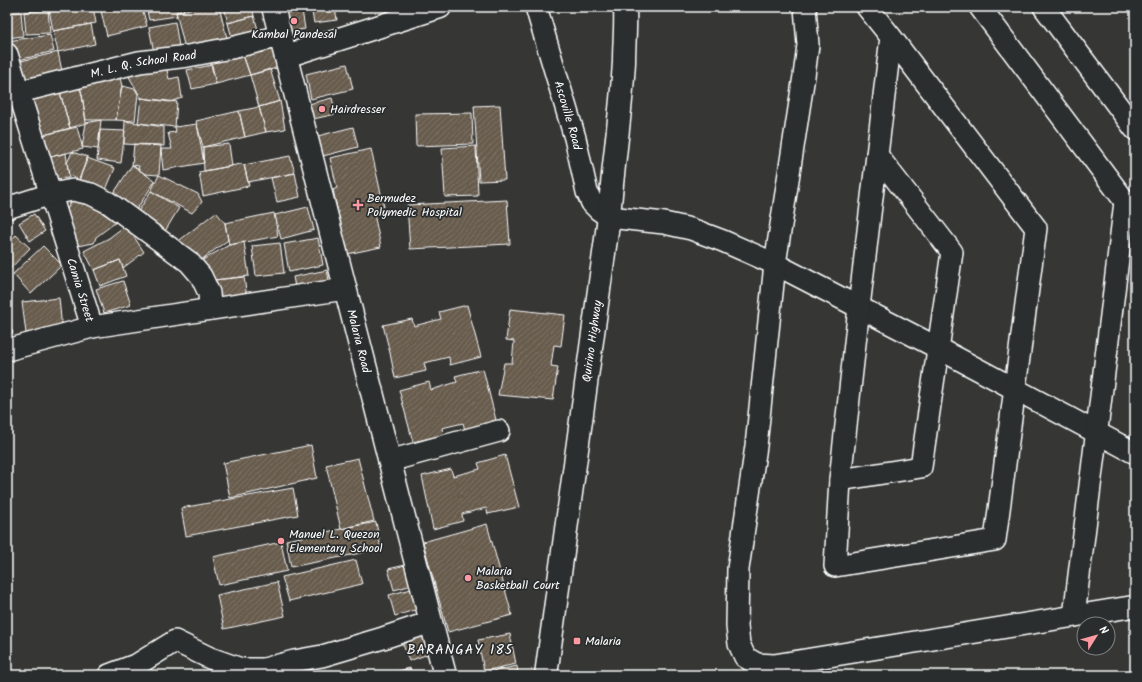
<svg xmlns="http://www.w3.org/2000/svg" width="1142" height="682" font-family="Kalam,sans-serif">
  <defs>
    <pattern id="building-hatch" width="6" height="6" patternUnits="userSpaceOnUse"><rect width="6" height="6" fill="#675b4e"/><path d="M-1 1l2-2M0 6l6-6M5 7l2-2" fill="none" stroke="#7e7469"/></pattern>
  </defs>
  <rect width="100%" height="100%" fill="#363634"/>
  <filter id="ink" filterUnits="userSpaceOnUse"><feTurbulence type="fractalNoise" baseFrequency=".025" numOctaves="2"/><feDisplacementMap in="SourceGraphic" scale="8" xChannelSelector="R" yChannelSelector="G"/><feConvolveMatrix kernelMatrix="1 2 1 2 8 2 1 2 1" color-interpolation-filters="sRGB"/></filter>
  <g filter="url(#ink)">
    <path fill="url(#building-hatch)" stroke="#fff" d="M61 7H93L96 23 53 31 49 9Z
      M100 7H142L147 26 107 36Z
      M146 7H183L184 11 176 12 177 16 149 20Z
      M199 7H219L228 42 186 53 176 12Z
      M224 7H252L254 16 228 23Z
      M311 7H335L337 20 314 23Z
      M48 10 50 33 26 34 24 12Z
      M302 10 305 29 286 32 283 13Z
      M21 12 23 36 7 38V13Z
      M254 16 260 36 233 42 228 23Z
      M175 22 180 53 155 58 149 27Z
      M91 24 95 44 58 52 53 31Z
      M50 35 54 51 11 62 7 48V41Z
      M271 45 277 68 250 75 242 52Z
      M58 52 63 76 23 86 17 62Z
      M242 52 250 75 216 84 210 61Z
      M347 64 353 89 311 99 306 74Z
      M212 65 216 84 192 89 187 70Z
      M166 66 169 79 179 77 182 98 170 102 141 98 127 73Z
      M270 69 280 101 259 107 250 75Z
      M119 74 122 86 116 120H86L80 84Z
      M76 81 82 94 86 123 70 128 58 85Z
      M122 86 135 89 138 94 135 121 116 120Z
      M59 89 70 128 40 136 29 98Z
      M141 98 177 102 175 127 138 123Z
      M332 98 336 114 313 119 309 104Z
      M280 101 285 129 266 132 259 107Z
      M500 105 505 180 479 181 474 106Z
      M259 107 266 132 245 137 239 111Z
      M239 111 245 137 203 147 196 121Z
      M472 113 473 144 416 146 415 114Z
      M101 120 98 149 82 147 86 123Z
      M125 121 164 127V146L124 144Z
      M197 124 204 163 163 170 161 149H172L168 133 176 132 175 127Z
      M77 127 83 149 46 158 40 136Z
      M353 127 358 147 323 156 318 136Z
      M100 130 125 131 121 163 97 160Z
      M134 144 161 145 159 175 145 174 138 169 139 166 132 165Z
      M229 144 232 166 204 171 203 147Z
      M476 146 478 196 445 197 442 148Z
      M371 149 384 207 373 209 381 247 347 254 333 190 337 188 330 158Z
      M72 152 88 157 79 180 69 175 67 163Z
      M66 153 69 178 50 179 46 158Z
      M290 156 295 173 248 182 244 165Z
      M87 158 115 168 105 192 79 180Z
      M241 164 244 165 249 186 203 196 199 172Z
      M132 165 155 181 135 212 112 196Z
      M295 173 300 197 277 202 271 178Z
      M159 175 198 194 202 202 192 213 151 191Z
      M151 191 179 208 164 233 136 215Z
      M75 194 116 222 96 237 94 243 77 246 65 213Z
      M507 200 510 244 410 249 407 205Z
      M308 207 314 230 281 239 275 215Z
      M216 212 225 223 228 240 197 263 176 243Z
      M274 213 278 236 229 245 225 223Z
      M34 214 45 231 30 241 19 223Z
      M126 225 144 252 123 268 120 260 94 270 84 251 109 238Z
      M16 235 30 248 8 271 7 270V244Z
      M318 238 323 265 289 272 284 244Z
      M244 242 249 276 214 280 199 262 229 245Z
      M280 243 284 273 256 276 252 246Z
      M43 246 62 265 31 294 13 274Z
      M120 260 126 276 100 286 94 270Z
      M327 270 330 285 296 292 293 277Z
      M244 277 247 298 217 302 214 280Z
      M123 281 131 305 104 313 96 289Z
      M59 298 62 329 26 333 22 302Z
      M467 305 481 357 450 365 449 357 424 363 426 371 395 378 390 353 383 325 412 319 414 326 441 319 439 312Z
      M510 309 565 315 561 346 554 345 551 366 558 367 553 400 498 395 504 363H512L514 341 506 340Z
      M7 320 13 333 7 336Z
      M483 369 496 420 465 430 463 423 442 428 443 435 413 442 399 390 429 382 431 390 457 382 455 376Z
      M311 445 317 478 230 498 223 463Z
      M505 455 519 507 488 514 486 508 462 514 463 521 433 529 422 476 451 469 453 476 480 469 478 463Z
      M358 458 374 521 341 529 326 465Z
      M293 488 298 515 186 536 181 508Z
      M376 522 381 549 291 567 286 540Z
      M487 524 512 615 448 632 423 542Z
      M281 542 287 571 219 585 213 557Z
      M356 560 362 584 289 601 282 577Z
      M410 564 416 584 394 590 388 569Z
      M277 582 285 616 224 629 217 595Z
      M415 588 421 608 395 616 389 595Z
      M423 631 431 653 409 661 401 639Z
      M510 634 516 664 484 671 478 640Z
      M517 666 518 675H481V674Z
      M410 668 411 675H387V674Z"/>
    <g fill="none" stroke-linecap="round" stroke-linejoin="round">
      <defs>
        <g id="street">
          <path id="s1" d="M536 7 575 138 587 192 592 203 599 210 609 217 664 223 691 229 723 241 775 264 938 348 1135 453"/>
          <path d="M805 7 808 45 804 76 775 264 756 446 738 569 737 626 739 644 745 657 757 664 774 665 1130 607"/>
          <path d="M867 7 891 37 1036 228 995 540 835 566 840 480 859 307 891 37"/>
          <path d="M980 7 1133 212"/>
          <path d="M1044 7 1135 129"/>
          <path id="s2" d="M7 54 92 327"/>
          <path id="s3" d="M7 95 139 62 188 56 231 48 280 36"/>
          <path d="M7 208 51 194 73 190 91 194 109 203 189 262 201 276 209 293 210 309"/>
          <path d="M7 350 92 327 345 289"/>
          <path d="M389 461 499 431"/>
          <path d="M840 480 921 467 952 252 877 155"/>
          <path d="M1074 616 1125 202"/>
          <path d="M109 675 138 664 175 641 210 658 241 669H264L294 661 322 656 383 638 431 622"/>
        </g>
        <g id="secondary">
          <path id="s4" d="M273 7 431 622 445 675"/>
          <path d="M286 56 440 7"/>
        </g>
        <g id="primary">
          <path id="s5" d="M546 675 609 217C613 165 621 114 624 62 624 44 626 25 625 7"/>
        </g>
      </defs>
      <use href="#street" stroke="#fff" stroke-width="24"/>
      <use href="#secondary" stroke="#fff" stroke-width="25"/>
      <use href="#primary" stroke="#fff" stroke-width="25"/>
      <use href="#street" stroke="#2a2d2e" stroke-width="21"/>
      <use href="#secondary" stroke="#2a2d2e" stroke-width="22"/>
      <use href="#primary" stroke="#2a2d2e" stroke-width="22"/>
    </g>
  </g>
  <g fill="#ff9aa2" stroke="#2a2d2e" stroke-width="1.5">
    <circle cx="294" cy="21" r="4"/>
    <circle cx="322" cy="109" r="4"/>
    <path d="M356 199h4v4h4v4h-4v4h-4v-4h-4v-4h4z"/>
    <circle cx="281" cy="541" r="4"/>
    <circle cx="468" cy="578" r="4"/>
    <rect x="573" y="637" width="8" height="8" rx="2"/>
  </g>
  <g text-anchor="middle" stroke-width="3.5" stroke-linejoin="round" paint-order="stroke">
    <g font-size="12" fill="#fff" stroke="#2a2d2e" text-anchor="start">
      <text x="294" y="38" text-anchor="middle">Kambal Pandesal</text>
      <text x="330" y="113">Hairdresser</text>
      <text x="367" y="202">Bermudez<tspan x="367" dy="14">Polymedic Hospital</tspan></text>
      <text x="289" y="538">Manuel L. Quezon<tspan x="289" dy="14">Elementary School</tspan></text>
      <text x="476" y="575">Malaria<tspan x="476" dy="14">Basketball Court</tspan></text>
      <text x="585" y="645">Malaria</text>
    </g>
    <g font-size="12" fill="#fff" stroke="#2a2d2e">
      <text dy="4" stroke="none"><textPath href="#s3" startOffset="140">M. L. Q. School Road</textPath></text>
      <text dy="4" stroke="none"><textPath href="#s1" startOffset="113">Ascoville Road</textPath></text>
      <text dy="4" stroke="none"><textPath href="#s2" startOffset="247">Camia Street</textPath></text>
      <text dy="4" stroke="none"><textPath href="#s4" startOffset="345">Malaria Road</textPath></text>
      <text dy="4" stroke="none"><textPath href="#s5" startOffset="337">Quirino Highway</textPath></text>
    </g>
    <g font-size="14" letter-spacing="1" fill="#fff" stroke="#2a2d2e">
      <text x="460" y="654">BARANGAY 185</text>
    </g>
  </g>
  <rect width="1142" height="682" fill="none" stroke="#2a2d2e" stroke-width="24"/>
  <rect x="12" y="12" width="1118" height="658" fill="none" stroke="#fff" stroke-width="1.5" filter="url(#ink)"/>
  <g transform="translate(1096 636) rotate(53)"><circle r="19" fill="#2a2d2e" stroke="#7f8182"/>
  <path d="M0-3L7 15L0 10L-7 15Z" fill="#ff9aa2"/>
  <text y="-6" font-size="11" font-weight="bold" text-anchor="middle" fill="#ffffff">N</text>
  </g>
</svg>
